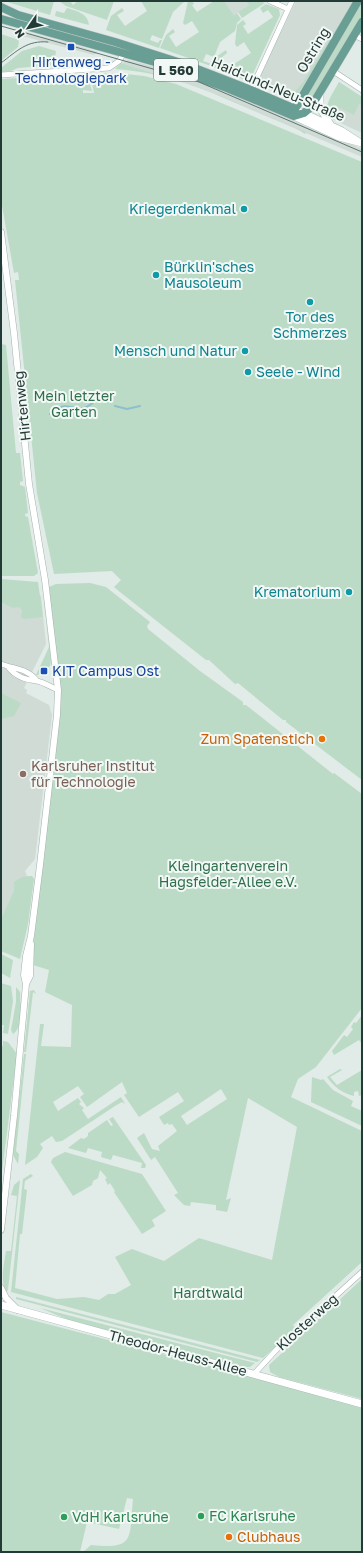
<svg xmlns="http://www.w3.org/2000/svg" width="363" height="1553" font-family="'Golos Text',sans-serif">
  <rect width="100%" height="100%" fill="#e1ebe7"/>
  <path fill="#d0dbd6" d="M224 1H246L249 5 234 15Z
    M296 1H353L303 82 294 92 282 96 258 84 257 82Z
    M23 31 82 47 98 52 94 55 22 36Z
    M128 60 165 69 197 79 302 122 303 125 315 130 316 128 362 149V157L198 87 121 63Z
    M339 82 362 97V133L334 120 327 113V106Z
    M1 580 41 596 46 644 24 688 27 690 26 693 49 705 52 715 35 859 25 871 27 876H31L34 879 1 948Z"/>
  <path fill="#bcdbc6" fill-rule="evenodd" d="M4 1H54L50 15Z
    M59 1H70L73 5 78 1H114L107 20 66 6Z
    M141 1H185L173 12 162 39 152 35 150 40 158 43 160 40H162L159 48 106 30 111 16 122 8 124 11 117 15 125 26 147 11Z
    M188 1H192L194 4 192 5 197 12 214 1H224L234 15 237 13 241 19 237 23 235 31 220 42 214 57 206 54 203 61 212 64 211 66 160 48 166 35 173 29 175 32 169 36 176 47 199 32 192 21 185 25 183 23Z
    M246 1H259L265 3 242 18 238 12 249 5Z
    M353 1H354L296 98 289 95 294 92 303 82Z
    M362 1V17L310 105 302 101Z
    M266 4 279 9 280 15 251 78 245 80 213 67 216 57 226 50 227 53 221 58 228 68 251 53 244 42 237 47 235 44 237 25 243 20 246 24 243 26 248 34 273 17 268 10 263 13 260 8Z
    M67 8C76 11 88 13 89 25L55 16 56 11 64 13Z
    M1 34 19 40 18 47 1 61Z
    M39 46 56 51 54 65 18 68 11 71 1 72V68L22 51Z
    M121 63 198 87 306 132 305 134 296 128C237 104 179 73 115 69Z
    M116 73 144 76 176 84 362 162V780L286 722V720H283L238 683 235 684 209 660H206L120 592 114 587 121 580 112 571 54 574 37 493 15 280H19L18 272 14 273 1 200V79L87 74 92 91 83 90V93H94L90 74Z
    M339 82 362 97V105L359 104 354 115 340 108 334 120C319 109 333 94 339 82Z
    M1 344 6 345 16 453H20L23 481 20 482V485L25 487 28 513 25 514V516L28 517 38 573 34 576H1Z
    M1 579 38 582 43 617 26 619 21 618 22 610 19 607 13 608 1 602Z
    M90 583 106 587 150 622 147 626 148 629 200 671 243 702V705H246L333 774 334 773 362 794V1008L316 1067 298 1079 291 1097 362 1131V1262L293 1325 296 1328 263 1358 11 1292 23 1179 31 1174 33 1176 25 1181 24 1189 27 1190 22 1234H20L15 1288 57 1299 84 1297 99 1300 108 1294H115L131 1285 115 1257 132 1249 164 1261 199 1238 272 1260 297 1127 248 1098 226 1200 231 1198 227 1212 216 1210V1205L191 1202 190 1206 184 1205 174 1195 178 1193 155 1157 151 1160 137 1138 144 1133 152 1149 160 1151 158 1146 177 1131 172 1124 169 1125 168 1123 164 1125 159 1117 184 1101 178 1092 139 1117 124 1095 127 1093 122 1082 87 1107 80 1097 84 1094 78 1086 53 1102 58 1111 78 1098 81 1102 79 1104 84 1108 82 1110 88 1119 121 1097 125 1104 122 1102 115 1106 62 1141 56 1142 52 1136 40 1144 43 1148 37 1157 25 1165 40 1024H44L41 1046 71 1047 72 1005 45 992 49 970 33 965 34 934 61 698 49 587 56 584ZM221 1089 227 1099 187 1125 181 1116Z
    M43 594 51 661 50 666 38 675H36L49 647Z
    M1 693 21 703 14 716 1 719Z
    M32 876 34 879 28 924 20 959 1 951V919L14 891V882L22 877Z
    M1 954 13 960 10 978 1 973Z
    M1 983 11 986 13 1001 8 1034 3 1033 4 1025H1Z
    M16 987 20 992C20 1004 24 1027 13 1034L11 1030 16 1002Z
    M34 990 36 994 33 992 26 1052H24L30 991Z
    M362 1015V1044L359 1040 334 1055 332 1051 344 1035 347 1037 353 1029 351 1027 354 1022 356 1023Z
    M3 1041 8 1042 17 1054 1 1179V1046H3Z
    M24 1054H26L16 1151 19 1154 18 1164 13 1155Z
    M340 1069 342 1070 330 1077 337 1085 362 1070V1095L359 1096 358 1091 354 1092V1096C342 1093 334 1087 327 1077Z
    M312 1077 321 1080 323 1079 333 1090 353 1101 351 1106 362 1111V1126L311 1102Z
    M113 1117 146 1165 145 1168H141L142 1163 113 1155 111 1160 101 1157 102 1152 88 1148 86 1153 68 1148 81 1138 84 1139 88 1136V1133L107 1120 111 1126 113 1125 109 1119Z
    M65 1152 142 1174 166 1211 152 1220 155 1226 142 1234 114 1192 115 1191 110 1183 108 1185 105 1179 107 1178 100 1170 98 1178 93 1181 92 1185 73 1196 51 1162 53 1158Z
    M20 1180 8 1290 6 1292C0 1281 4 1263 6 1251H11L17 1196 11 1195 14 1185Z
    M362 1279V1399L279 1377 270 1372 269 1365Z
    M16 1297 260 1360 257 1362 16 1299Z
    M40 1308 255 1363 250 1367H242L69 1320Z
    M1 1312 362 1406V1552H83L91 1545C136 1550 129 1538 133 1499L127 1498 119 1529 87 1522 80 1552H1Z"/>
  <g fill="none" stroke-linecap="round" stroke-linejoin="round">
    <path stroke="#8dbfcd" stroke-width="2" d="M115 406 127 409 140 406
      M57 409C65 403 73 409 83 408 90 407 94 401 99 398H104L108 402
      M50 414 52 413"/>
    <defs>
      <path id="minor" d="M270 1 288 9
        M354 35 362 39
        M333 71 362 90
        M1 75 109 68 119 61 124 53
        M251 90 292 1
        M1 664C14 669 29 669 37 681
        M9 668C16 677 26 680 37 681 43 682 51 687 58 690
        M254 1374 277 1349 362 1272"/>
      <path id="tertiary" d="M1 232 14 333 29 484 45 580 58 690 57 715 40 865 31 936 26 956 24 975 26 984 14 1116 1 1230
        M26 984 30 976 31 944
        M1 1288 6 1298 18 1310"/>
      <path id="secondary" d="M320 94V108L330 124
        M301 112 342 131 359 142
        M294 113V116L339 137 362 143
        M1 1305 362 1404"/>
      <path id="primary" d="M1 7 18 15 115 42 184 64 251 90 295 109 358 1
        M1 19 155 62 227 88 294 116 304 113 311 107 362 22"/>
    </defs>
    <use href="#minor" stroke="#a4b3ae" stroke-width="6"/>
    <use href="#tertiary" stroke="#a4b3ae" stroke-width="7"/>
    <use href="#secondary" stroke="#a1b6b0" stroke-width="8"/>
    <use href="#primary" stroke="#c1c8c7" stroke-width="9"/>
    <use href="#minor" stroke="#fff" stroke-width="5"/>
    <use href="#tertiary" stroke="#fff" stroke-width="6"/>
    <use href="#secondary" stroke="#fff" stroke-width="7"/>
    <use href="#primary" stroke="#699e94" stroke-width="8"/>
    <path stroke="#5d7671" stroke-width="1" d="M1 26 199 82 362 152
      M1 63C17 51 27 40 48 42"/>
  </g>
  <g fill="#1a4fb4" stroke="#f2f8f5" stroke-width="1.5">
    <rect x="67" y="43" width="8" height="8" rx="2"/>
    <rect x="40" y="667" width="8" height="8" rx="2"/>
  </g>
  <g fill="#0f9aa8" stroke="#f2f8f5" stroke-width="1.5">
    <circle cx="244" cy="209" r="4"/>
    <circle cx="156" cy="275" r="4"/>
    <circle cx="310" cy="302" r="4"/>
    <circle cx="245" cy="351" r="4"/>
    <circle cx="248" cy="372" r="4"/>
    <circle cx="349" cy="592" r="4"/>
  </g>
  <g fill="#e8710a" stroke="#f2f8f5" stroke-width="1.5">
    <circle cx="322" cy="739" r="4"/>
    <circle cx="229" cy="1537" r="4"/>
  </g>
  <circle fill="#8d6e63" stroke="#f2f8f5" stroke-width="1.5" cx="23" cy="774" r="4"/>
  <g fill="#2e9e5b" stroke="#f2f8f5" stroke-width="1.5">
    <circle cx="201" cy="1516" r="4"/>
    <circle cx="64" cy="1517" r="4"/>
  </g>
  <g text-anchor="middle" stroke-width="4" stroke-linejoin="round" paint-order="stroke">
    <rect fill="#f2f8f5" stroke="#61746f" stroke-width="1" x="154" y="59" width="44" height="22" rx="3"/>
    <g font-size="13" font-weight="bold" fill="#233b36">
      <text x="176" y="75">L 560</text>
    </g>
    <g font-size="14" fill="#233b36" stroke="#f2f8f5">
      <text transform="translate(313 50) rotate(-59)" y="5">Ostring</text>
      <text transform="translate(278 89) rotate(23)" y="5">Haid-und-Neu-Straße</text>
      <text transform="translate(22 406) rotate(-96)" y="5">Hirtenweg</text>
      <text transform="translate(307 1322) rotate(-42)" y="5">Klosterweg</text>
      <text transform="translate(178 1353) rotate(15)" y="5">Theodor-Heuss-Allee</text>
    </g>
    <g font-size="14" fill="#164399" stroke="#f2f8f5">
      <text x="71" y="67">Hirtenweg -<tspan x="71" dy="16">Technologiepark</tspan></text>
      <text x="52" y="676" text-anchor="start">KIT Campus Ost</text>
    </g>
    <g font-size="14" fill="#0d838f" stroke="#f2f8f5" text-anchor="end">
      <text x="236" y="214">Kriegerdenkmal</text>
      <text x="164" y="272" text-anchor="start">Bürklin'sches<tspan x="164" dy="16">Mausoleum</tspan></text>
      <text x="310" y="322" text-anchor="middle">Tor des<tspan x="310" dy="16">Schmerzes</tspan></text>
      <text x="237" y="356">Mensch und Natur</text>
      <text x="256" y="377" text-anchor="start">Seele - Wind</text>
      <text x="341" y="597">Krematorium</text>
    </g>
    <g font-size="14" fill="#2f6f4c" stroke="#f2f8f5">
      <text x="74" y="401">Mein letzter<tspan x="74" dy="16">Garten</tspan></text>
      <text x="228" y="871">Kleingartenverein<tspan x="228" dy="16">Hagsfelder-Allee e.V.</tspan></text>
      <text x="208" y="1298">Hardtwald</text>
    </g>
    <g font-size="14" fill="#c56008" stroke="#f2f8f5" text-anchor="end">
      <text x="314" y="744">Zum Spatenstich</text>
      <text x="237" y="1542" text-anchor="start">Clubhaus</text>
    </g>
    <g font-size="14" fill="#785e54" stroke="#f2f8f5" text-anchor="start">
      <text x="31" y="771">Karlsruher Institut<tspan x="31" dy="16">für Technologie</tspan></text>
    </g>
    <g font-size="14" fill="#27864d" stroke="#f2f8f5" text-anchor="start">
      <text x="209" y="1521">FC Karlsruhe</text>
      <text x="72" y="1522">VdH Karlsruhe</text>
    </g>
  </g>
  <rect width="363" height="1553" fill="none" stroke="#233b36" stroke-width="4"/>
  <g transform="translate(28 28) rotate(236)" stroke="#f2f8f5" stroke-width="3" paint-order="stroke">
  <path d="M0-3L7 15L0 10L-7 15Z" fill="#233b36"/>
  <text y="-6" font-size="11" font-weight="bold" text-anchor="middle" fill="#233b36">N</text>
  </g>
</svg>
